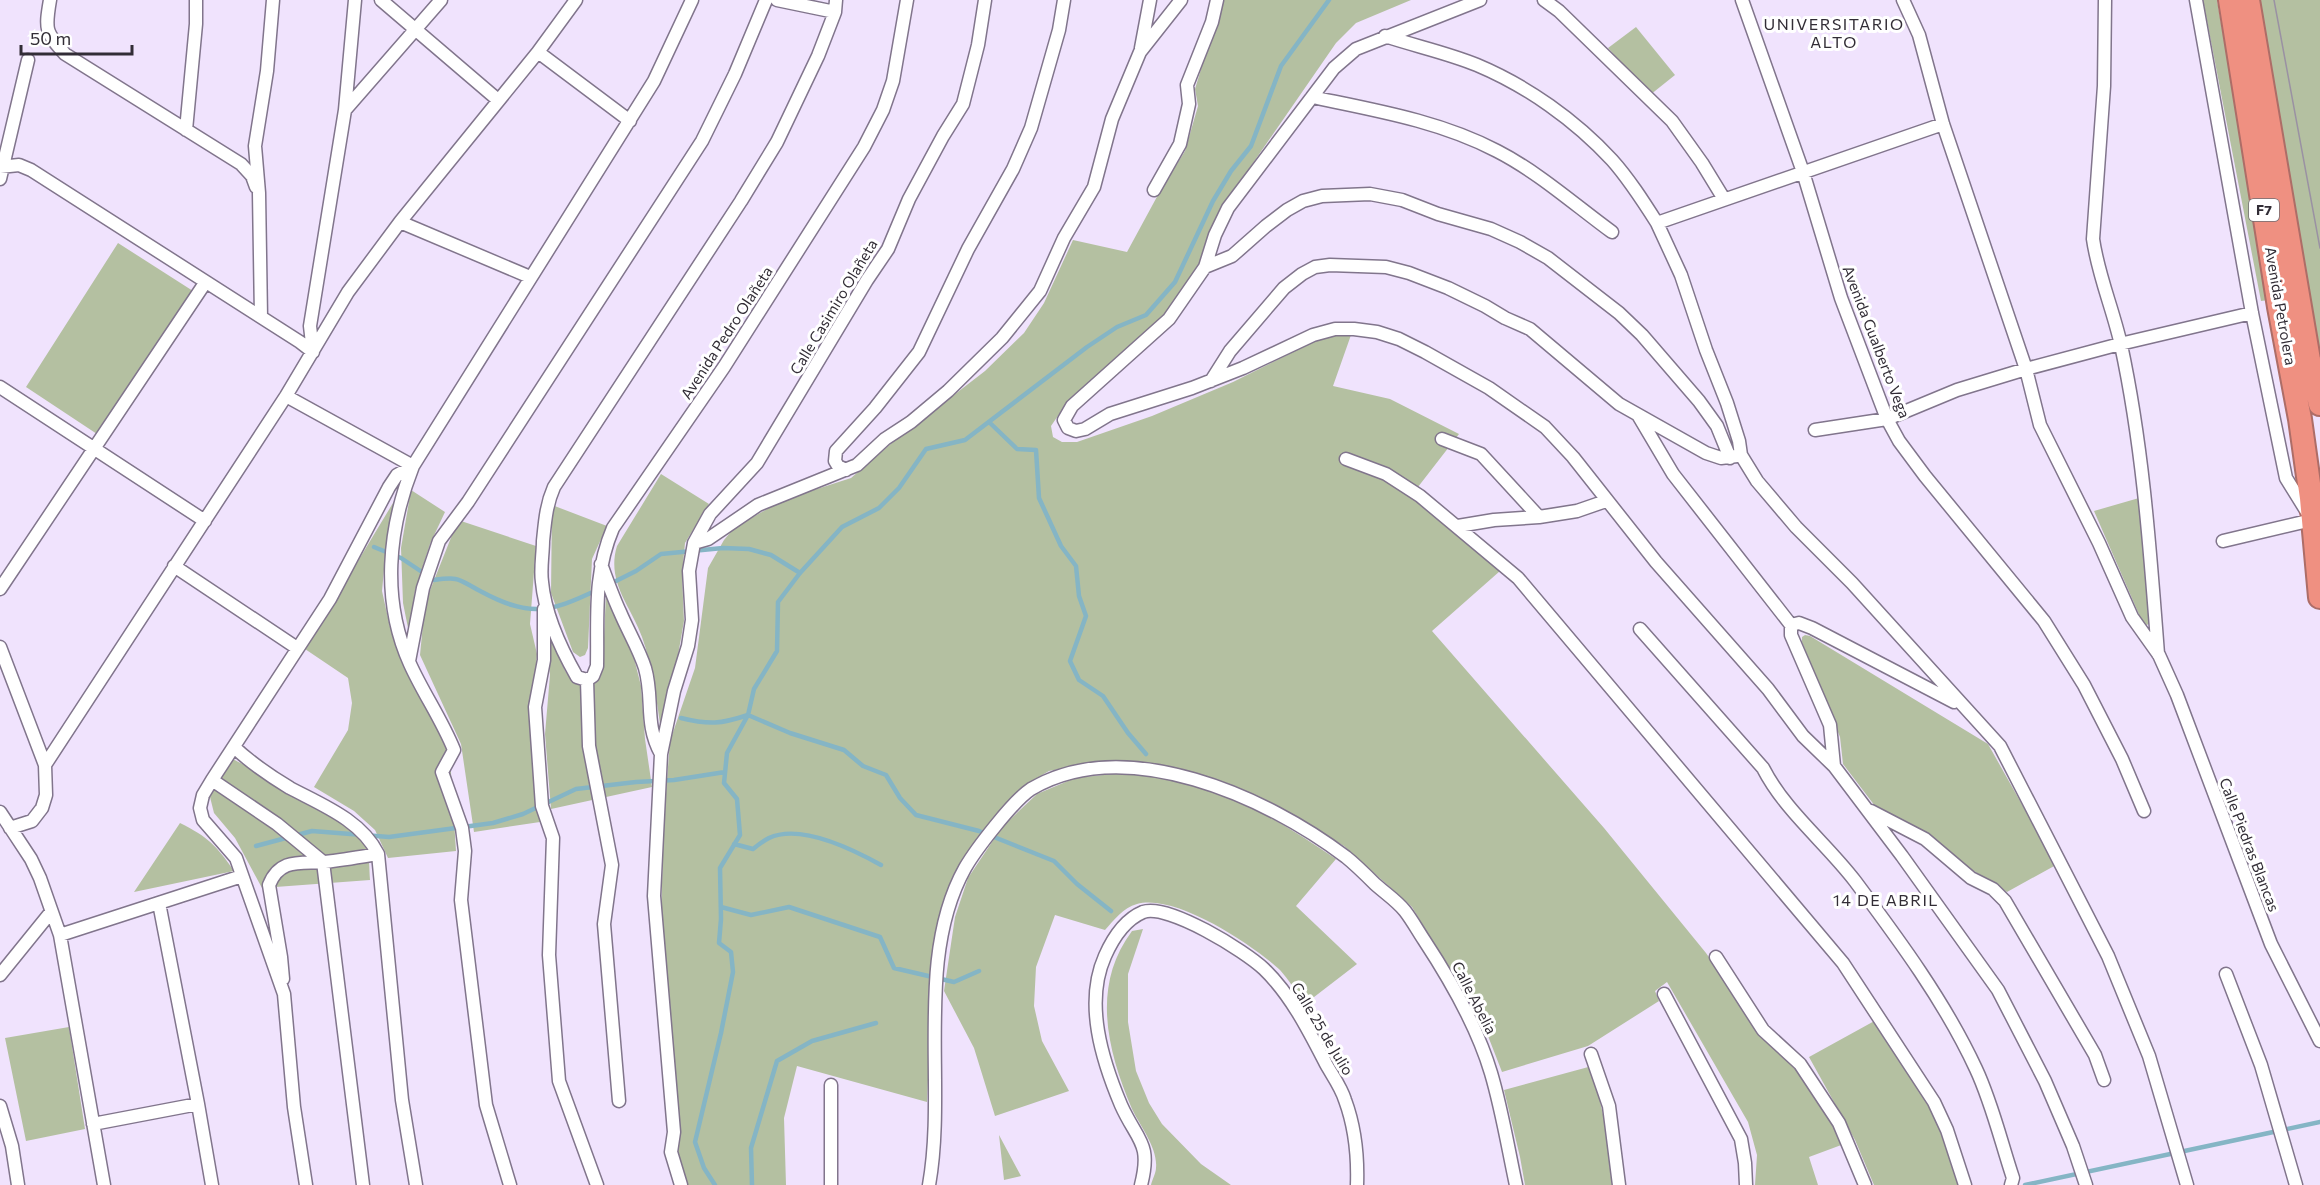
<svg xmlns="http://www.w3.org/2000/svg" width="2320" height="1185" font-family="Commissioner,sans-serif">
  <rect width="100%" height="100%" fill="#f0e3fd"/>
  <path fill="#b4c0a1" d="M1222 0H1411L1356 23 1336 43 1224 205 1209 235 1197 271 1157 327 1094 379 1064 407 1051 426 1053 437 1062 442H1077L1152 416 1233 382 1329 334 1351 335 1333 386 1390 399 1459 434 1411 496 1448 525 1500 571 1432 631 1604 828 1706 953 1746 1010 1759 1033 1802 1076 1828 1114 1844 1144 1809 1157 1818 1185H1755L1757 1155 1748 1122 1667 982 1655 991 1659 1001 1588 1046 1502 1072 1481 1018 1458 984 1412 907 1344 846 1288 813 1243 793 1183 770 1147 763 1086 764 1049 771 1025 785 1008 802 962 861 945 897 933 968 927 1102 797 1066 784 1118 786 1185H684L678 1164 661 915 664 819 670 741 695 668 708 568 724 540 734 528 783 500 851 478 893 442 985 371 1024 333 1044 303 1073 240 1127 252 1159 193 1185 151 1198 106 1195 89Z
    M2203 0H2217L2269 300 2261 301Z
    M2256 0H2320V352L2296 211 2284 174Z
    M1636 27 1675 75 1650 95 1608 48Z
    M118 243 193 291 97 434 26 387Z
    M661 474 709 504 685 543 682 575 684 621 674 678 660 724C656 695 652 665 642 637 631 606 606 582 617 546Z
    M411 490 445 512 430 544 415 591 409 633 403 603 401 548Z
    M399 493 385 559 382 591 390 627 450 757 456 851 388 858 375 830 354 811 314 787 348 730 352 703 348 678 305 649Z
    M2139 498 2149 624 2144 626 2094 511Z
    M552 505 607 526 592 559 588 648 585 655 580 657 573 652 551 593Z
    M458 520 536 546 530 624 537 654 532 723 540 822 474 832 461 744 420 655 425 603Z
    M606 593 634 658 641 686 645 739 652 787 551 809 545 734 550 675 545 621C549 630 554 639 557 648 565 674 568 688 600 678L603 660Z
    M1805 635 1810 636 1988 744 2056 865 2007 892 1878 810 1843 764 1840 737 1802 642V637Z
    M233 759C264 776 351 815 365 844 370 853 369 870 370 880L262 888 235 838 214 813 210 797 222 773Z
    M1131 772C1144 773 1159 774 1172 777 1232 791 1286 825 1336 859L1296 906 1357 964 1305 1004C1297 993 1289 980 1280 970 1253 945 1175 893 1137 904 1123 908 1114 920 1105 930L1055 915 1036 967 1034 1006 1042 1041 1069 1091 995 1116 974 1048 944 991 955 917 968 878 1002 827 1037 794 1075 778Z
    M180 823C208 837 216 845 234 871L134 892Z
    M1143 929 1128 974V1022L1136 1071 1149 1103 1162 1124 1201 1164 1231 1185H1151C1152 1180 1156 1173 1156 1168 1158 1148 1140 1126 1132 1109 1107 1050 1091 986 1132 931Z
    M1878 1019 1931 1105 1959 1185H1874L1855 1140 1809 1057Z
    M69 1027 85 1129 26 1141 5 1038Z
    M1592 1066 1604 1119 1612 1185H1525L1520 1157 1504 1090Z
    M999 1135 1021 1176 1004 1180Z"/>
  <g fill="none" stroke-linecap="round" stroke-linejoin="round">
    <path stroke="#85b5c5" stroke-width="4.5" d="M989 422 1017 449 1036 450 1039 498 1061 546 1076 566 1079 596 1086 616 1070 661 1079 680 1103 696 1128 733 1146 754
      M374 547 401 558 434 580C462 576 458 580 482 592 529 617 549 613 597 590
      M610 584 636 571 661 554 723 548 749 549 771 555 800 573
      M681 718C709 725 721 724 748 715L790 733 844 750 863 766 886 775 900 798 916 815 979 831 1054 861 1077 884 1111 911
      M734 844 753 849C758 845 763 841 769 838 801 823 854 850 881 865
      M256 846 312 831 389 837 493 823 523 814 576 789 636 782 674 780 725 772
      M721 907 751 915 789 907 880 937 894 968 954 982 979 971
      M715 1185 704 1168 695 1142 721 1033 733 972 731 952 719 943 721 919 720 868 740 835 737 799 724 783 727 753 748 715 754 689 777 651 778 602 800 573 842 527 879 508 899 488 926 449 965 440 1087 347 1117 327 1146 315 1175 282 1213 201 1231 171 1251 146 1281 66 1329 0
      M752 1185 751 1148 777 1061 812 1041 876 1023
      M2025 1185 2320 1122"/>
    <defs>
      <path id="street" d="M50 0C45 29 45 32 65 54L241 164 252 176 256 187
        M381 0 498 100
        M777 0 835 12
        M1480 0 1356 49 1334 68 1228 208 1215 235 1205 267 1169 319 1072 406 1064 420 1068 428 1076 431 1085 429 1110 414 1192 388 1243 368 1313 335 1335 329H1354L1377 332 1399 339 1425 352 1489 388 1545 427 1573 457 1656 562 1768 689 1803 736 1834 766 1902 856 1998 990 2045 1081 2073 1146 2086 1185
        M1544 0 1559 11 1672 121 1702 163 1724 199
        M1742 0 1803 172 1841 298 1887 419 1899 441 1925 476 2044 621 2084 685 2122 759 2144 811
        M1903 0 1919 35 1943 124 2026 369 2040 425 2099 543 2132 617 2159 655 2177 695 2271 944 2320 1041
        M2105 0 2104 86 2093 239C2098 275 2113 309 2121 345 2143 447 2150 550 2158 654
        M2196 0 2252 313 2286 478 2312 520 2223 541
        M1385 36C1415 46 1448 53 1477 65 1527 86 1575 120 1612 160 1629 179 1643 201 1657 223
        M1141 48 1150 0
        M538 52 630 121
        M1312 97C1374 110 1440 121 1497 151 1538 172 1575 205 1612 232
        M345 110 441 0
        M1943 124 1657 223 1681 275 1706 350 1727 403 1739 441 1741 455 1757 481 1796 527 1852 583 2000 746 2108 956 2149 1056 2187 1185
        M186 130 196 24V0
        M0 167 19 165 31 170 300 342 313 352
        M0 179 28 60
        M1154 190 1180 144 1189 104 1187 85 1212 22 1217 0
        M400 222 530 277
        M1205 267 1232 256 1266 226 1287 210 1303 201 1322 196 1370 194 1402 200 1438 214 1491 229 1520 242 1548 258 1619 313 1642 335 1699 401 1717 426 1730 458
        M261 317 259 193 255 146 267 71 273 0
        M313 352 310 326 345 110 355 0
        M1211 381 1230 351 1284 288 1302 274 1315 267 1330 265 1386 267 1409 273 1448 288 1485 306 1505 318 1530 329 1619 404 1706 453 1721 458 1737 456
        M0 387 205 521
        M286 396 413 466 397 475 389 487 330 599 212 780 203 795 200 808 203 820 236 858 284 994 294 1107 306 1185
        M1638 415 1673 474 1791 625
        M1815 430 1887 419 1957 390 2026 369 2120 344 2252 313
        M1442 439 1481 454 1539 517
        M1346 459 1386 474 1420 496 1518 578 1843 963 1934 1102 1947 1130 1965 1185
        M846 470 838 466 835 461 836 451 875 408 919 352 968 249 1013 169 1031 128 1059 30 1064 0
        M1458 526 1494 520 1539 517 1577 511 1606 501
        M694 543 708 539 758 505 857 465 885 439 911 422 948 391 1002 338 1040 291 1064 238 1094 187 1112 119 1140 52 1181 0
        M601 564C607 580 613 597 620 612 628 631 639 649 645 668 654 699 644 723 661 754
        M174 566 297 648
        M0 589 205 283
        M544 609V660L535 707 542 806 553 838 549 955 559 1081 597 1185
        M1640 629 1763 768C1785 811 1826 843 1855 881 1899 940 1945 1002 1976 1069 1992 1103 2001 1142 2013 1178L2011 1185
        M0 647 45 765 46 795 42 808 32 821 10 828
        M409 661 423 588 439 541 468 502 702 141 735 74 766 0
        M587 680 577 677C561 649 545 615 542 582 540 569 543 554 543 541 545 522 546 505 554 487L741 201 777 142 818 56 835 12 836 0
        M587 680 593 676 597 666C598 616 593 575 613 528L724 367 864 147 883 110 893 81 907 0
        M587 680 589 746 612 865 604 924 619 1101
        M234 747C251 763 270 776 290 788 322 805 361 820 378 854L402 1100 416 1185
        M45 765 286 396 348 292 400 222 538 52 576 0
        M1834 766 1830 725 1791 635V625L1799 623 1812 628 1954 702
        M212 780 277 824 323 862 363 1185
        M1871 811 1925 839 1971 878 1993 889 2005 901 2095 1055 2104 1080
        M0 812 31 859 40 878 60 935 104 1185
        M159 903 198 1104 212 1185
        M60 935 242 876
        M1716 957 1763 1030 1800 1064 1839 1123 1865 1185
        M2226 974 2261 1065 2296 1185
        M0 975 51 912
        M283 979 281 957 269 885C280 857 302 864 325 862 343 860 360 857 378 854
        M1664 994 1741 1139 1745 1163 1746 1185
        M1591 1054 1609 1106 1619 1185
        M831 1085V1185
        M0 1106 12 1146 18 1185
        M93 1124 198 1104
        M510 1185 486 1105 461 900 465 851 462 828 442 772 454 750C442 720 423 693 410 664 381 600 388 529 413 466L654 81 692 0
        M681 1185 671 1152 674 1132 654 896 661 754 674 691 688 646 692 620 689 571 694 543 710 514 757 463 867 280 888 249 909 199 943 136 963 104 978 45 985 0
        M929 1185C947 1085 914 959 965 868 976 849 1013 801 1031 789 1126 733 1267 797 1346 857 1356 865 1366 875 1375 884 1385 893 1397 901 1405 911 1412 920 1418 931 1424 940 1451 981 1477 1026 1491 1073 1502 1110 1508 1148 1516 1185
        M1141 1185C1152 1142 1137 1141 1121 1105 1102 1060 1084 1003 1105 956 1113 938 1124 920 1143 912 1168 903 1245 951 1264 969 1291 995 1309 1031 1326 1064 1332 1075 1341 1087 1345 1100 1355 1127 1358 1157 1357 1185"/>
      <path id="highway" d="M2230 0 2279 307 2300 419 2311 498 2320 597
        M2248 0 2309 360 2320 404"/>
    </defs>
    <use href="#street" stroke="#81758c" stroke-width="15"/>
    <use href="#highway" stroke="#ad6d67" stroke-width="26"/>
    <use href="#street" stroke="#fff" stroke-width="12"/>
    <use href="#highway" stroke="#ef9081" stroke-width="22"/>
    <path stroke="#9a91a3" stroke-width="1.5" d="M2274 0 2320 248"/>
  </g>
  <g text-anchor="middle" stroke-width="6" stroke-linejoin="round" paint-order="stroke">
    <rect fill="#fff" stroke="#706c72" stroke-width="1.5" x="2249" y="199" width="30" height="22" rx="4.5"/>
    <g font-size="14" font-weight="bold" fill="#322d36">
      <text x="2264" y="215">F7</text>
    </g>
    <g font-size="15" fill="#322d36" stroke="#fff">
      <text transform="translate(2280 306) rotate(80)" y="5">Avenida Petrolera</text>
      <text transform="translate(834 307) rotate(-59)" y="5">Calle Casimiro Olañeta</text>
      <text transform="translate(727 333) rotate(-57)" y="5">Avenida Pedro Olañeta</text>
      <text transform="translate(1876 342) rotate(69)" y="5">Avenida Gualberto Vega</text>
      <text transform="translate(2249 845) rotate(69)" y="5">Calle Piedras Blancas</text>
      <text transform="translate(1474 998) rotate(63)" y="5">Calle Abelia</text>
      <text transform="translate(1322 1029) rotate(59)" y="5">Calle 25 de Julio</text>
    </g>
    <g font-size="16" letter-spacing="1.5" fill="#322d36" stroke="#fff">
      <text x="1834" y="30">UNIVERSITARIO<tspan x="1834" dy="18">ALTO</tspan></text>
      <text x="1886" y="906">14 DE ABRIL</text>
    </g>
  </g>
  <path d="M21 45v9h111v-9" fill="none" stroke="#322d36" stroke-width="3"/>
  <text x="30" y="45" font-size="18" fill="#322d36" stroke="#ffffff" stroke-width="4.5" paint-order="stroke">50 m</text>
</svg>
